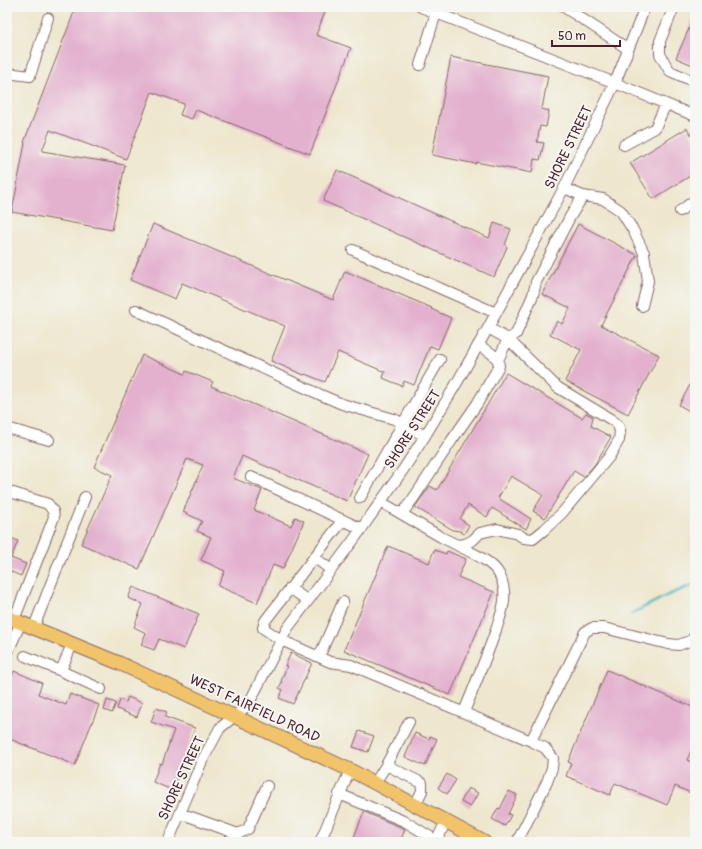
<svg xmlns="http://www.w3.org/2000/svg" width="702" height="849" font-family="Pangolin,sans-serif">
  <rect width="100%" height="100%" fill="#f6f6f2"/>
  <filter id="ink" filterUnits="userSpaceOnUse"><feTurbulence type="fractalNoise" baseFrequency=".025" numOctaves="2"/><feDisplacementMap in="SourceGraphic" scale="8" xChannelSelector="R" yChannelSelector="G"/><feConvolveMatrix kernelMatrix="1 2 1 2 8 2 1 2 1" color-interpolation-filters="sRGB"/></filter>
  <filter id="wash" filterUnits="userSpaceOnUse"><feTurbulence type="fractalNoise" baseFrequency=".012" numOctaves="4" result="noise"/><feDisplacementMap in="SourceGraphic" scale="16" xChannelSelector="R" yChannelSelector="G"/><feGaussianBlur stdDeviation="0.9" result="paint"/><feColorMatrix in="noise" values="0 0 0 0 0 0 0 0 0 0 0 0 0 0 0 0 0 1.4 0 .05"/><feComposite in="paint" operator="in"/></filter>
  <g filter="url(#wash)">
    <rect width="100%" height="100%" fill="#eee7ce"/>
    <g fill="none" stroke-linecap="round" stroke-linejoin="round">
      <path stroke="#44b3bf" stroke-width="2.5" d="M631 614 668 595 695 584"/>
    </g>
    <g id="blocks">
      <path fill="#e3b1ce" d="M76 7H327L316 35 351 48 310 154 196 110 192 119 180 115 184 104 152 92 126 159 50 130 42 151 125 165 112 230 12 212 25 143 24 142Z
        M695 15V66L676 58Z
        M451 57 548 76 542 109 549 111 546 127 540 126 537 142 544 143 540 160 534 159 532 173 476 162V164L432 155Z
        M687 128 695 141V173L653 199 630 163Z
        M337 170 489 238 494 223 511 229 505 245 507 247 494 277 323 201Z
        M153 224 333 300 345 271 432 308 431 309 451 318 438 349 430 346 414 385 404 381 402 386 383 378 385 372 338 352 325 382 305 374 304 375 271 361 285 326 182 283 175 299 130 280Z
        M578 224 637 255 601 325 659 355 628 414 565 381 581 350 550 334 557 321 562 324 570 308 542 294Z
        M142 355 185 374 186 371 213 382 211 386 368 454 347 501 242 456 233 478 262 490 254 510 291 526 295 517 304 521 283 569 273 565 257 603 218 586 225 571 201 560 211 537 197 531 202 521 183 512 203 465 187 459 139 569 81 544 112 475 94 467Z
        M506 373 582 418 586 413 593 417 591 426 611 437 595 464 584 477 574 471 545 518 533 511 543 495 511 476 498 498 531 519 526 529 492 508 487 517 468 505 460 519 469 525 464 534 460 531 453 530 415 507 430 486 437 490Z
        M695 376V414L679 405Z
        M7 536 18 541 11 558 26 564 21 576 7 570Z
        M388 546 429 563 434 550 446 554 447 551 466 559 458 577 494 592 450 695 344 650Z
        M133 587 199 614 184 649 159 639 154 650 141 645 146 633 134 627 143 604 128 598Z
        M291 653 312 663 293 704 279 698 283 690 279 688 282 682 281 681 287 666H285Z
        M607 670 695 708V742L687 760 695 763V795L675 786 667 805 615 783 610 795 566 776 571 763 568 762Z
        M14 671 42 683 38 694 66 705 70 694 99 705 75 765 7 738V689Z
        M128 697 142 703 137 717 117 709 120 700 126 702Z
        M107 700 116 703 112 713 104 710Z
        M156 708 167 712 165 717 195 728 172 790 153 782 160 763 162 764 174 730 151 722Z
        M359 731 374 736 368 752 353 747Z
        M415 733 429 739 430 736 437 739 425 766 405 757Z
        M447 774 456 780 447 794 438 788Z
        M468 788 478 793 470 807 461 802Z
        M509 791 517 795 508 814 511 815 505 826 492 819 498 808 500 809Z
        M364 812 405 829 400 842H352Z"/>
    </g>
  </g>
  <g filter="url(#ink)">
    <use href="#blocks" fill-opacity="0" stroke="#836564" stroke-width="1"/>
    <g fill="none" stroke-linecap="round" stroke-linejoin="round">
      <defs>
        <path id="minor" d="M421 7 615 83 695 116
          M564 7 628 49
          M674 7 660 41V54L666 65 670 71 695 82
          M420 65 436 13
          M7 73 30 76 48 18
          M624 145 655 128 666 104
          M564 188 583 196 603 199 621 211 633 230 644 253 648 281 642 306
          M680 211 695 200
          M353 250 496 313
          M136 310 321 395 342 404 394 419 425 436
          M488 328 508 339 516 334 533 295 536 282 570 217 583 196
          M7 428 49 440
          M251 477 362 529
          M7 491 48 504 53 511 54 517 14 620
          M360 498 440 359
          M381 502 441 537 457 545 465 544 473 540 480 533 497 529 518 534 524 538 533 539 544 530 562 513 609 457 619 440 620 431 618 425 612 420 557 387 508 339 498 360
          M402 514 415 496 452 440 477 404 499 366 498 360 491 353 478 345
          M343 520 265 621 263 628 281 640 330 662 351 665 531 741 545 748 553 758 552 768 547 782 517 842
          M457 545C470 552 492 561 499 574 503 581 505 592 504 601 503 610 499 621 496 630 486 658 475 685 464 712
          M314 557 331 570
          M290 588 308 601
          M34 627 85 497
          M7 654 21 622
          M25 656 61 671 72 644
          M319 657 343 602
          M61 671 101 689
          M531 741 585 632 592 628H604L668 644 679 645 692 640 695 635
          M385 767 409 722
          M375 783 385 767 388 766 422 783V791L415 805
          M339 794 406 822 437 841
          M180 813 238 834 248 829 267 786
          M168 842 202 761 220 728 248 705 287 629 355 538 403 470 425 436 455 386 488 328 564 188 615 83 645 7
          M320 842 350 770
          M436 842 446 821"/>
        <path id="major" d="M7 617 119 663 350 770 380 786 484 842"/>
      </defs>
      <use href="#minor" stroke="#836564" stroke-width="12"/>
      <use href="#major" stroke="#836564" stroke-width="15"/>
      <use href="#minor" stroke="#fff" stroke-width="10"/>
      <use href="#major" stroke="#f1c36a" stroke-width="13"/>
    </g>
  </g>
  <g text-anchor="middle" stroke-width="4" stroke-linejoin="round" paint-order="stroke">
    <g font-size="14" fill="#4a1f2b" stroke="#f6f6f2">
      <text transform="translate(568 147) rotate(-64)" y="5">SHORE STREET</text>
      <text transform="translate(412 429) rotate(-57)" y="5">SHORE STREET</text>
      <text transform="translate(255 708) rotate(25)" y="5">WEST FAIRFIELD ROAD</text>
      <text transform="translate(181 778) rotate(-65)" y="5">SHORE STREET</text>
    </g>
  </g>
  <rect width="702" height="849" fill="none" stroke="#f6f6f2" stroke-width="24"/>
  <path d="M552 40v6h68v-6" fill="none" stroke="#4a1f2b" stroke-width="2"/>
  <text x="558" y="40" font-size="12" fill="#4a1f2b" stroke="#f6f6f2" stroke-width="3" paint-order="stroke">50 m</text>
</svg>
